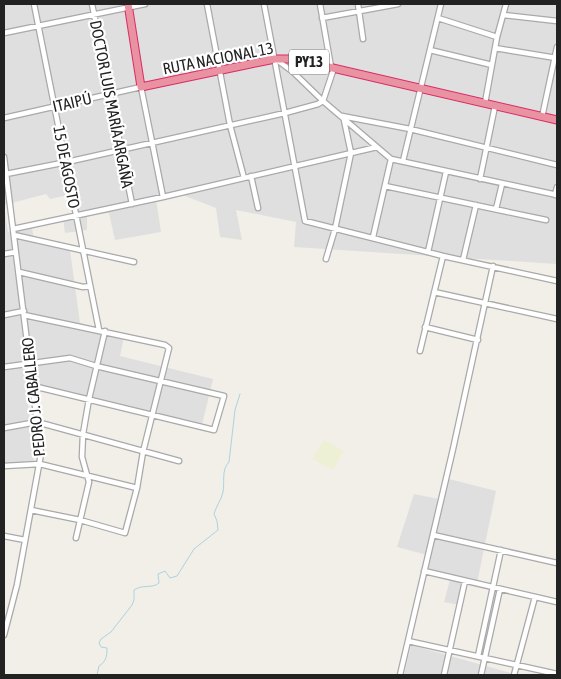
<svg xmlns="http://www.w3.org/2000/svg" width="561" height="679" font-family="'Asap Condensed',sans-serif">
  <rect width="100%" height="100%" fill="#f2efe9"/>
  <path fill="#e0dfdf" d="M4 4H557V264L294 247 296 222 236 210 242 240 220 237 216 208 180 194 156 199 161 232 115 240 109 213 87 215V230L65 233 63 219 75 216 73 194 50 199 46 194 4 205 8 232 32 227 34 241 70 250 80 323 124 337 120 356 213 379 201 429 26 386 34 456 33 466 4 468Z
    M449 479 496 491 477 583 466 580 459 605 444 602 451 576 427 569 431 556 397 547 414 494 444 500Z
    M411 645 511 673 510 675H404Z"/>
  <path fill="#eef0d5" d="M324 440 344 451 333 470 312 459Z"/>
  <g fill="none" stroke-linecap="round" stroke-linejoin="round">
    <path stroke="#aad3df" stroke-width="1" d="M97 675 99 666C106 662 107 656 107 648L101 647 99 643 101 639 111 632 132 605 134 600V590C142 584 152 589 159 583L158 574 165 571 170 578 177 576 194 549 218 530 217 521 214 514C216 506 221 501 223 492 225 482 221 470 229 462L235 410 240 394"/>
    <defs>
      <path id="minor" d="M34 4 99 330
        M92 4 132 204
        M207 4 230 125 244 178
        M264 4 305 221 443 256 557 281
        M320 4 331 67
        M358 4 363 39
        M503 15 557 21
        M322 18 398 4
        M438 18 497 37
        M4 33 145 4
        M495 48 556 58
        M430 50 492 65
        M277 60 293 72 323 101 391 159 557 195
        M485 103 497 37 506 4
        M342 116 410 129 557 165
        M542 117 557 47
        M4 118 141 87 163 197
        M4 157 41 454 17 585 4 635
        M403 161 441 4
        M6 174 67 162 285 113 318 104 323 101 334 68
        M251 176 258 208
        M480 179 495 106
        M385 186 546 220
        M555 195 557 187
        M496 209 502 184
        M13 229 163 197 377 147
        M14 235 134 262
        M373 237 391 159
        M428 252 446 172
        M4 254 16 252
        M326 259 335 229 351 153 344 120
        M463 260 476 205
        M19 272 83 287 90 286
        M434 292 557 319
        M4 315 24 311
        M24 315 165 345 169 348 143 452 137 488
        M425 327 478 340
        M420 351 443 256
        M4 367 70 358 96 366 224 396 214 430 33 386
        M4 428 37 422 179 461
        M4 466 40 464 137 488 125 533 80 520 31 510
        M433 535 557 563
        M4 536 25 540
        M76 538 89 482 82 457 83 434 89 399 105 331
        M424 571 557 602
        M408 641 557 674
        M478 656 501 550
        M400 675 453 449 493 266
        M444 675 465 581
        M481 675 500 589
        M514 675 535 597"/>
      <path id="highway" d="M128 4 141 87 255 63 275 59H294L557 120"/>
    </defs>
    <use href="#minor" stroke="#a9a9a9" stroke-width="7"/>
    <use href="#highway" stroke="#dc2a67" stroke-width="9"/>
    <use href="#minor" stroke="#fff" stroke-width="4.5"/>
    <use href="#highway" stroke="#e892a2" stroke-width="7"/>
  </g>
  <g text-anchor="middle" stroke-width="4.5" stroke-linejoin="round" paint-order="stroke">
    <rect fill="#fff" stroke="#646464" stroke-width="1" x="289" y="49.5" width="40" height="25" rx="4"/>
    <g font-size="15" font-weight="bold" fill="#222">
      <text x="309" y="67">PY13</text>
    </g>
    <g font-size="16" fill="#222" stroke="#fff">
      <text transform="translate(218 58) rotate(-11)" y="6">RUTA NACIONAL 13</text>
      <text transform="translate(72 102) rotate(-13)" y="6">ITAIPÚ</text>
      <text transform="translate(112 104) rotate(79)" y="6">DOCTOR LUIS MARÍA ARGAÑA</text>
      <text transform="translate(67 167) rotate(79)" y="6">15 DE AGOSTO</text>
      <text transform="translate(33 397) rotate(-96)" y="6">PEDRO J. CABALLERO</text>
    </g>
  </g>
  <rect width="561" height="679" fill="none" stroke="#222222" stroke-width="10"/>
</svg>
